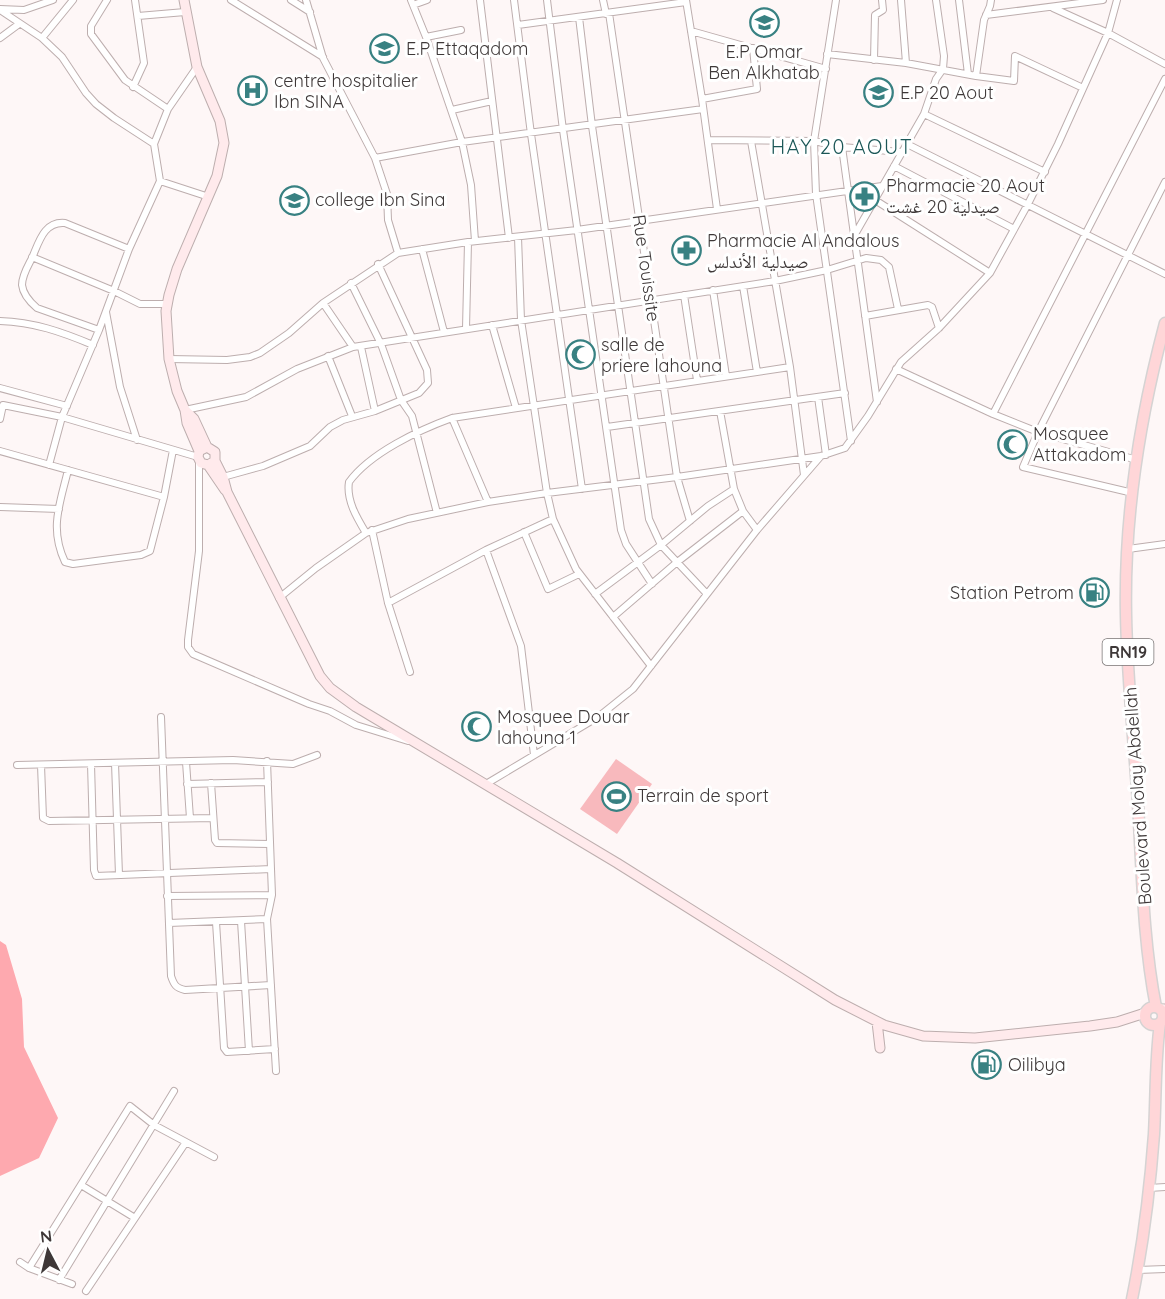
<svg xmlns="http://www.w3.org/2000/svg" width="1165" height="1299" font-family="Quicksand,'Noto Naskh Arabic',sans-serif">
  <rect width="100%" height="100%" fill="#fef7f7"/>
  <path fill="#f8b9bd" d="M616 759 652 784 617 834 580 809Z"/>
  <path fill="#fea9af" d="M0 941 6 945 22 999 24 1047 58 1118 39 1158 0 1176Z"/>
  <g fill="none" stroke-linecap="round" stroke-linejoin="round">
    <defs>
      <path id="minor" d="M107 0 91 26V34L125 80 168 109 197 67
        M231 0 323 57
        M291 0 310 12
        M306 0 323 58 375 158 387 194 388 220 398 253
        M411 0 426 37 462 142 471 185 475 241
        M480 0 509 238
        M514 0 531 134 582 489
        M547 0 563 130 621 530 626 544 652 584
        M603 0 606 14
        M686 0 702 99 717 209
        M836 0 814 141 842 147 901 152
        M901 0 906 63
        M959 0 968 74
        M413 5 427 0
        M1053 8 1108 33 1165 64
        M0 9 24 10 53 0
        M0 10 42 38 73 0
        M609 13 677 477 690 521
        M986 15 1103 0
        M138 16 185 12
        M579 17 592 126 649 519 661 545 707 594
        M518 25 686 2
        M691 31 826 69
        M426 37 461 30
        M0 38 19 24
        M42 38 62 57 86 93 96 104 114 118 154 144
        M827 54 906 63 976 76 1014 81 1015 56 1083 88
        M874 60 875 15 883 10 882 0
        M976 76 984 20 990 6 991 0
        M133 87 144 63 135 0
        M702 99 757 89 753 48
        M452 110 492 101
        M924 114 1045 172
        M708 140 814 141 816 194 851 441
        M751 141 790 367 804 475
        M907 144 1165 274
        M842 147 877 402
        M375 158 462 142 703 109
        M894 166 1014 229
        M160 181 209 197
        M875 200 990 273
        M854 236 924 114 936 79 943 69 944 56 936 0
        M518 237 521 320 547 493 553 519 576 569 651 666
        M422 249 444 332
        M32 257 114 291 140 304H167
        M351 283 381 344 401 400 412 416 437 513
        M743 286 757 372
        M713 290 726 376
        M684 295 697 380
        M323 303 353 347
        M106 312 120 387 137 440
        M865 316 928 305 932 307 939 328
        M0 321C34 322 62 332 93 345
        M492 325 516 408
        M466 329 468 242
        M99 330 37 308C30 302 23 294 22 285 22 275 28 266 32 258 39 242 44 221 65 223L129 249
        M361 347 375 411
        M328 356 352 416
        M169 359 227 360 250 357 260 353 289 333 323 303 398 253 468 242 577 230 882 186
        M896 369 993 414 1038 432 1137 460
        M0 388 67 406
        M818 397 826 455
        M185 410 246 397 297 369 353 347 775 281 827 270 866 258 881 260 889 267 898 309
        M720 411 734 489 743 511 757 530
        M993 414 1165 79
        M452 418 488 502
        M0 419 3 405 62 417 198 457
        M607 427 845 393
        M0 451 164 497
        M199 461V551L188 640V647L193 654 309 704 330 711 356 725 408 741
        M49 465 62 417 99 330 129 249 160 181 154 144 168 109
        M68 470C60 504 49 528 65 562L73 564 141 555 150 551 164 497 173 450
        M223 477 263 466 310 446 330 427 343 420 375 411 419 393 428 383 427 370 378 264
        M1133 493 1023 467 1038 432 1165 182
        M0 507 59 509
        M372 530 388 603 410 672
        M524 532 548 589 579 574
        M366 533C357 518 346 500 349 482 370 453 419 430 452 418L790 367
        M1128 549 1165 544
        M486 550 521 646 534 755
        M595 594 661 545 708 506 734 489
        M279 598 316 568 366 533 408 519 488 502 547 493 677 477 821 456 845 448 868 416 901 362 939 328 990 273 1028 204 1058 144 1108 33 1117 0
        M388 603 486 550 553 519
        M613 617 676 563 743 511
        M161 717 171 976C174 985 176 988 185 990L271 985
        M267 761 271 869
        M186 762 190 818
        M115 763 119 875
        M91 764 94 870 96 876 271 869 272 895 267 919 276 1071
        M17 765 233 760 293 764 317 755
        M41 765 43 818 49 821 213 818
        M211 783 215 840 217 843 270 844
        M187 784 268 782
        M486 784 598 717 633 689 757 530 821 456
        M167 896 272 895
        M241 921 249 1051
        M216 922 224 1048 227 1052 275 1049
        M169 923 267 919
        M81 1185 135 1218
        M1149 1188 1165 1187
        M20 1262 29 1268 72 1284
        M29 1268 130 1106 154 1125 214 1157
        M1138 1270 1165 1269
        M59 1280 174 1091
        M86 1291 186 1142"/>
      <path id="secondary" d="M184 0 197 67 220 121 224 143 217 176 177 269 169 295 166 311 169 359 177 391 185 410 187 423 199 451
        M185 410 194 419 207 447 215 452V461L208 465 201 463 198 457 199 451 207 447
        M215 461 223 477 227 492 320 676 330 688 356 707 617 863 835 1000 884 1025 923 1036 975 1038 1090 1026 1117 1022 1145 1013
        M208 465 225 490
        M1161 1009H1165
        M877 1022 880 1048"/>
      <path id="primary" d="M1145 1016a9 9 0 1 1 18 0a9 9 0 1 1-18 0Z
        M1156 1007C1143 941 1142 871 1138 804 1134 741 1127 677 1126 614 1124 516 1140 417 1165 323
        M1132 1299C1143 1245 1150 1189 1154 1134 1156 1097 1155 1060 1160 1023"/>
    </defs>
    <use href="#minor" stroke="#bdaeae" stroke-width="8"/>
    <use href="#secondary" stroke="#bdaeae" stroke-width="11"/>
    <use href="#primary" stroke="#d5d3d3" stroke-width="13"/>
    <use href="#minor" stroke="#fff" stroke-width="6"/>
    <use href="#secondary" stroke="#ffeaec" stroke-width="9"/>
    <use href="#primary" stroke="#ffd6d8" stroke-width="10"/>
  </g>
  <defs>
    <symbol id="school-ring" viewBox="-11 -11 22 22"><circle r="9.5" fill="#fff" stroke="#388182" stroke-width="1.5"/><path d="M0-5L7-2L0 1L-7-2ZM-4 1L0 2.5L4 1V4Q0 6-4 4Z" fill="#388182"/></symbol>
    <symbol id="hospital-ring" viewBox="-11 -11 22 22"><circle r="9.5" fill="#fff" stroke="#388182" stroke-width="1.5"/><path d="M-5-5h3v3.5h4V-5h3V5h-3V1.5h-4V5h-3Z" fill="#388182"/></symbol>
    <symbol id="pharmacy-ring" viewBox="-11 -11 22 22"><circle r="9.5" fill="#fff" stroke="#388182" stroke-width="1.5"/><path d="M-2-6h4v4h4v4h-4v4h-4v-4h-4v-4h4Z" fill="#388182"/></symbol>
    <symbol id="mosque-ring" viewBox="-11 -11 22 22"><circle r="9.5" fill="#fff" stroke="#388182" stroke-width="1.5"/><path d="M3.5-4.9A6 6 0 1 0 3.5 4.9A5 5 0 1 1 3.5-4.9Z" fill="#388182"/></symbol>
    <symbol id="fuel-ring" viewBox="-11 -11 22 22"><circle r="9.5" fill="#fff" stroke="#388182" stroke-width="1.5"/><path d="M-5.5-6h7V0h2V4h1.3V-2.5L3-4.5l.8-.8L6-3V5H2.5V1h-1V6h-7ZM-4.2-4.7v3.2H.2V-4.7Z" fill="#388182"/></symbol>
    <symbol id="stadium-ring" viewBox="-11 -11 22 22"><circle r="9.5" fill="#fff" stroke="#388182" stroke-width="1.5"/><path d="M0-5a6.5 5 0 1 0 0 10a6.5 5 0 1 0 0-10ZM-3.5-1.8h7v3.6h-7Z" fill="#388182"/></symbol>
  </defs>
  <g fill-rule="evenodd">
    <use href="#school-ring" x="748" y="6" width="33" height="33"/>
    <use href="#school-ring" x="368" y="32" width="33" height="33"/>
    <use href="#hospital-ring" x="236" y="74" width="33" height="33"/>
    <use href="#school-ring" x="862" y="76" width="33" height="33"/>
    <use href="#pharmacy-ring" x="848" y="180" width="33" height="33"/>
    <use href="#school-ring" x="278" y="184" width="33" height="33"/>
    <use href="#pharmacy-ring" x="670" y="234" width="33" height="33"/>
    <use href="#mosque-ring" x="564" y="338" width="33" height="33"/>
    <use href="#mosque-ring" x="996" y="428" width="33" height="33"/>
    <use href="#fuel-ring" x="1078" y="576" width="33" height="33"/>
    <use href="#mosque-ring" x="460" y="710" width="33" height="33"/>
    <use href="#stadium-ring" x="600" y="780" width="33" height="33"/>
    <use href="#fuel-ring" x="970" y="1048" width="33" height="33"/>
  </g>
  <g text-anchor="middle" stroke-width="6" stroke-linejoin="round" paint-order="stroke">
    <rect fill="#fff" stroke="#787474" stroke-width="1.5" x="1102.5" y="639" width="51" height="26" rx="4.5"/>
    <g font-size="16" font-weight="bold" fill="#3e3838">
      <text x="1128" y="658">RN19</text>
    </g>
    <g font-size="18" fill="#3e3838" stroke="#fff" text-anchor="start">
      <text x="406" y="55">E.P Ettaqadom</text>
      <text x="764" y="58" text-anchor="middle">E.P Omar<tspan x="764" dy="21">Ben Alkhatab</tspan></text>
      <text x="274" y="87">centre hospitalier<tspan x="274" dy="21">Ibn SINA</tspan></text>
      <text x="900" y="99">E.P 20 Aout</text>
      <text x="886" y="192">Pharmacie 20 Aout<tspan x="886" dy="21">صيدلية 20 غشت</tspan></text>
      <text x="315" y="206">college Ibn Sina</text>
      <text x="707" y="247">Pharmacie Al Andalous<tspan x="707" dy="21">صيدلية الأندلس</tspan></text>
      <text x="601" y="351">salle de<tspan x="601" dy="21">priere lahouna</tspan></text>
      <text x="1033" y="440">Mosquee<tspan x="1033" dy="21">Attakadom</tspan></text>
      <text x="1074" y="599" text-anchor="end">Station Petrom</text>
      <text x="497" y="723">Mosquee Douar<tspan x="497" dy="21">lahouna 1</tspan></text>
      <text x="637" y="802">Terrain de sport</text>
      <text x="1008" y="1071">Oilibya</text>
    </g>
    <g font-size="18" fill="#3e3838" stroke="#fff">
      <text transform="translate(646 268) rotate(82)" y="6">Rue Touissite</text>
      <text transform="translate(1138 796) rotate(-94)" y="6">Boulevard Molay Abdellah</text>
    </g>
    <g font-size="20" letter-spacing="1.5" fill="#1b5757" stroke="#fff">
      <text x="842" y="154">HAY 20 AOUT</text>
    </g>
  </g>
  <g transform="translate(48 1251) rotate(353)" stroke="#ffffff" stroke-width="4.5" paint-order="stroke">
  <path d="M0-4.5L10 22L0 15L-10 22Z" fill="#3e3838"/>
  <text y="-9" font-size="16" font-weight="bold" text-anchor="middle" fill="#3e3838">N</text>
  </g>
</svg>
